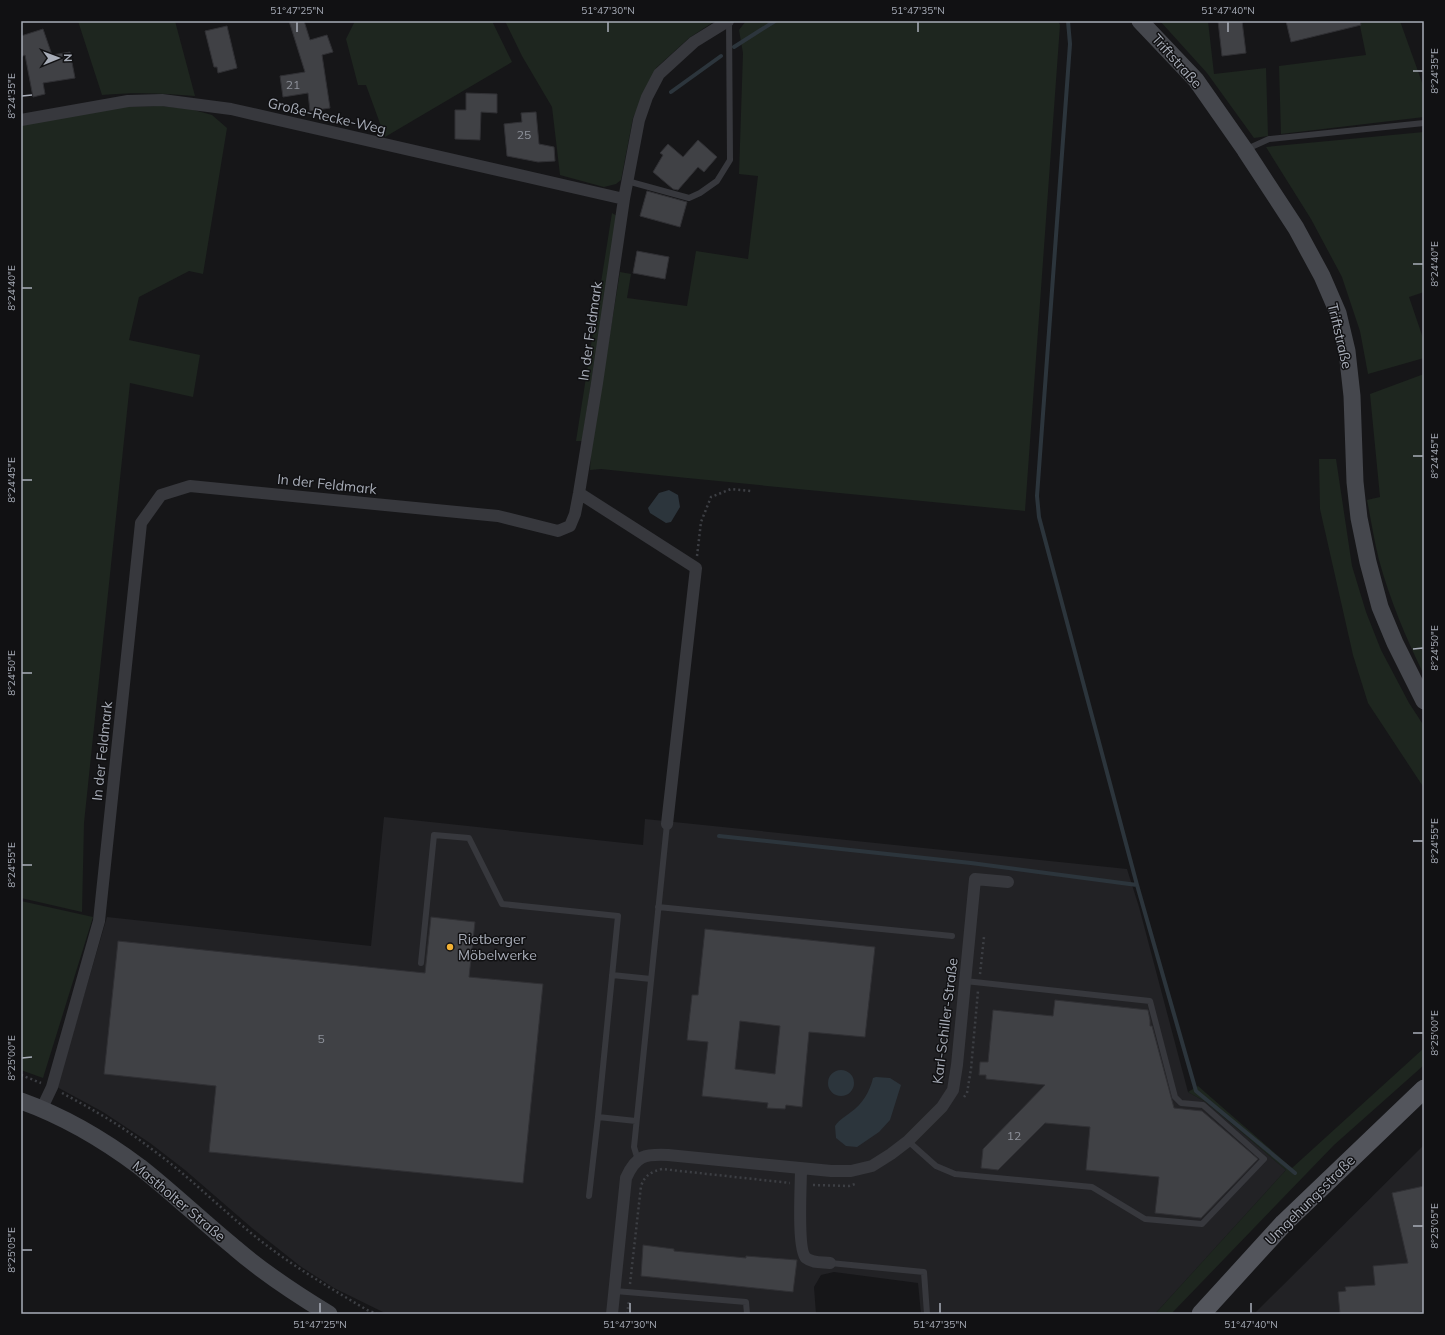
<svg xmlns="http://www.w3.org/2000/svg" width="1445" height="1335" font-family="Mulish,sans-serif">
  <rect width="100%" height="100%" fill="#161618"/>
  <path fill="#222225" d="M384 817 643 845 645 819 1127 869 1139 907 1188 1092 1206 1102 1286 1170 1155 1314H921L918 1283 834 1272 821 1275 814 1287 816 1314H387L334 1288 300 1266 252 1228 185 1170 150 1143 103 1112 57 1087 107 917 371 946Z
    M1424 1145V1314H1254Z"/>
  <path fill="#1e261f" d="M78 21H175L195 96C163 93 133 92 102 95Z
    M355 21H492L512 62 385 137 366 85H358L346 39Z
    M505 21H715L689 38 656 68 633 118 621 180 616 184 604 187 560 175 552 107 522 56Z
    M746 21H1058L1060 25 1025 511C884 497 742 484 601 469L590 470 591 450 620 272 631 274 627 298 687 306 696 251 748 259 758 176 739 174 743 53 739 30Z
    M1160 21H1208L1214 74 1266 68 1268 136 1254 138 1207 73Z
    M1359 21H1400L1424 88V117L1281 134 1279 66 1366 55Z
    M161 106 190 109 212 115 227 128 203 274 189 271 139 297 129 340 200 355 193 397 130 383 84 823 82 912 21 898V125L125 107Z
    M1424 132V292L1409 297 1424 341V358L1368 374 1360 331 1342 277 1311 219 1266 147Z
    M612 213 617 216 582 441H576Z
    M1424 374V675C1406 638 1390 600 1379 560 1374 540 1371 520 1367 500L1380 497 1370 394Z
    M1319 459H1336L1352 566 1366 612 1381 650 1409 703 1424 726V788L1368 703 1353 655 1320 509Z
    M21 901 93 917 43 1078 21 1070Z
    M1424 1048V1065L1334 1145 1171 1314H1155L1286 1170 1206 1102 1188 1092 1198 1086 1292 1168Z"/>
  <path fill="#2c353c" d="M669 490 678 495 680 507 671 522 666 523 650 513 648 508 659 493Z
    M828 1083a13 13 0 1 1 26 0a13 13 0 1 1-26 0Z
    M876 1077 890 1078 901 1085 890 1120 879 1132 857 1147 846 1146 836 1138 835 1126C840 1119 845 1117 851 1112 862 1105 870 1091 873 1078Z"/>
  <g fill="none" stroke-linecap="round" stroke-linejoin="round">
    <path stroke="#2c353c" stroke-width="4" d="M1068 21 1070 44 1037 496 1039 517 1137 885 1196 1091 1295 1173
      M734 47 775 21
      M671 92 721 56
      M719 836 971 863 1137 885"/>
  </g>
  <path fill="#404145" stroke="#303034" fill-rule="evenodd" d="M289 21H304L310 40 327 35 333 52 322 55 330 108 310 111 308 93 283 97 280 76 305 72Z
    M1218 21H1242L1246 53 1222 56Z
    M1286 21H1360L1361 25 1291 42Z
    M227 26 237 68 218 73 217 67H214L205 31Z
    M43 29 52 55 70 52 75 78 43 83 45 94 33 97 25 55 21 57V36Z
    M466 93 497 94V113L481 112 480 140 455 139V110H466Z
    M536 112 539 144 554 147 555 161 538 162 507 156 504 124 522 122 521 113Z
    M698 140 717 157 704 172 698 167 678 190 673 189 653 172 663 155 660 153 668 144 683 157Z
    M647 191 687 202 680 227 640 216Z
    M637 251 669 257 665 279 633 273Z
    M431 917 475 922 469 977 543 984 523 1183 209 1152 216 1086 104 1074 118 941 425 973Z
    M705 929 875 947 865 1037 809 1032 802 1107 786 1105 785 1109 767 1108 768 1103 702 1096 708 1042 687 1040 692 995H698ZM740 1021 780 1026 775 1074 735 1069Z
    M1055 1000 1148 1010 1150 1020V1026H1152L1174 1108 1202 1111 1258 1159 1201 1218 1155 1213 1159 1177 1086 1170 1090 1127 1045 1123 998 1170 981 1168 983 1149 1045 1085 986 1079V1075H979L980 1062H988L993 1010 1053 1016Z
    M1424 1186V1312L1401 1314H1340L1338 1292 1346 1291 1345 1287 1375 1285 1373 1266 1408 1263 1392 1193Z
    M643 1245 674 1249V1251L746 1258V1256L797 1260 793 1292 641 1276Z"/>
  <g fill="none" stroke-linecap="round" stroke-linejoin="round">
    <path stroke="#3d3f44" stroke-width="2.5" stroke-dasharray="2 3" stroke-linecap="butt" d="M697 556 701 522 711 497 731 489 751 491
      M980 974 984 937
      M21 1075 41 1083
      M62 1093C92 1109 122 1126 149 1147 185 1173 217 1205 251 1233 287 1263 327 1286 367 1310L377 1314
      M964 1097 967 1093 971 1069 978 991
      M813 1185 849 1186 855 1184
      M630 1284 641 1186C645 1175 651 1172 662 1169L790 1183
      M627 1314 629 1301"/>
    <path stroke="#37383d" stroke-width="6" d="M1247 149 1269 139 1424 123
      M627 181 689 198 700 193 717 181 730 160 729 21
      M658 907 952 936
      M421 963 434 835 469 838 502 904 618 916 598 1117 636 1121
      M612 975 651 979
      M908 1141 936 1166 955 1174 1092 1187 1145 1219 1202 1224 1264 1159 1203 1105 1181 1103 1175 1097 1150 1001 965 981
      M638 1160 634 1147 667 824
      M589 1196 598 1117
      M830 1263 924 1272 927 1314
      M615 1291 746 1302 747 1314"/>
    <path stroke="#37383d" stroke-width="12" d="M21 120 128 101 162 100 231 109 624 199
      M579 493 696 568 667 824
      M42 1108 52 1087 99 921 141 523 161 495 190 486 498 516 558 531 570 526 575 514 579 493 597 383 624 199 639 120 647 97 659 74 694 42 728 21
      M801 1169C801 1183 797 1250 806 1258 812 1263 822 1262 830 1263
      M612 1314 626 1178C636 1155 645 1154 668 1155L831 1171H851L872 1166 891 1154 908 1141 942 1107 953 1090 957 1065 975 879 1008 882"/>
    <path stroke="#45474d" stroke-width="17" d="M1140 21 1196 80 1245 150 1296 228 1322 276 1338 313 1347 351 1352 396 1355 482 1359 518 1368 562 1380 607 1395 643 1424 701
      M21 1101C63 1116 104 1140 140 1167 173 1193 203 1222 235 1248 264 1273 296 1294 329 1314"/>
    <path stroke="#53555c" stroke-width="19" d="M1201 1314 1284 1223 1424 1089"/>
  </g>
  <path fill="none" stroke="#a8adb8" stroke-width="1.5" d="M297 22V32M608 22V32M918 22V32M1228 22V32M1413 71H1423M22 96 32 95M1413 264H1423M22 288H32M1413 456H1423M22 480H32M1413 649 1423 648M22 673H32M1413 841H1423M22 865H32M1413 1033H1423M22 1058 32 1057M1413 1226H1423M22 1250H32M320 1303V1313M630 1303V1313M940 1303V1313M1251 1303V1313"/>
  <circle fill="#f2b134" stroke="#111113" stroke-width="1.5" cx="450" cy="947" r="4"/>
  <g text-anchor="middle" stroke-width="3" stroke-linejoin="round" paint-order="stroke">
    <g font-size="12" fill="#8e929b">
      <text x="293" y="89">21</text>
      <text x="524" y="139">25</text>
      <text x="321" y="1043">5</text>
      <text x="1014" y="1140">12</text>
    </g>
    <g font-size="14" fill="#a8adb8" stroke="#111113">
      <text transform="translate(1177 61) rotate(48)" y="5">Triftstraße</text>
      <text transform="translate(327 116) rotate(13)" y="5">Große-Recke-Weg</text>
      <text transform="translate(590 331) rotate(-82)" y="5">In der Feldmark</text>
      <text transform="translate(1340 336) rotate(77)" y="5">Triftstraße</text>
      <text transform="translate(327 484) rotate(6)" y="5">In der Feldmark</text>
      <text transform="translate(102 751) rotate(-84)" y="5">In der Feldmark</text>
      <text transform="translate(945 1021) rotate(-83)" y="5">Karl-Schiller-Straße</text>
      <text transform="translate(1310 1200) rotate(-45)" y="5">Umgehungsstraße</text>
      <text transform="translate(179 1201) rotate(40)" y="5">Mastholter Straße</text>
    </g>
    <g font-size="14" fill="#a8adb8" stroke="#111113" text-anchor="start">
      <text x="458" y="944">Rietberger<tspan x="458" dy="16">Möbelwerke</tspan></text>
    </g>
  </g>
  <rect width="1445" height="1335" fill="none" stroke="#111113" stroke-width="44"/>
  <g transform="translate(58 58) rotate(89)" stroke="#111113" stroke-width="3" paint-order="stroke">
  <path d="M0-3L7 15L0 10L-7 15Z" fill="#a8adb8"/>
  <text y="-6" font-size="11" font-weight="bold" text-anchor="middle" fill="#a8adb8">N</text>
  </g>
  <rect x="22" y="22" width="1401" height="1291" fill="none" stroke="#a8adb8" stroke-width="1.5"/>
  <g font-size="10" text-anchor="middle" fill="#a8adb8">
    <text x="297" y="14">51°47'25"N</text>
    <text x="608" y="14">51°47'30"N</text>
    <text x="918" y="14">51°47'35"N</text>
    <text x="1228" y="14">51°47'40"N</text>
    <text transform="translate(1434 71) rotate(-90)" y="4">8°24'35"E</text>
    <text transform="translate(11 96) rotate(-90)" y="4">8°24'35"E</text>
    <text transform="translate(1434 264) rotate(-90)" y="4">8°24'40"E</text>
    <text transform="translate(11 288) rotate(-90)" y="4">8°24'40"E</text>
    <text transform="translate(1434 456) rotate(-90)" y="4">8°24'45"E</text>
    <text transform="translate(11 480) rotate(-90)" y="4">8°24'45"E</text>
    <text transform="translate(1434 648) rotate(-90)" y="4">8°24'50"E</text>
    <text transform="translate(11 673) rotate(-90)" y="4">8°24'50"E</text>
    <text transform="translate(1434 841) rotate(-90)" y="4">8°24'55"E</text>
    <text transform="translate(11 865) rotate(-90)" y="4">8°24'55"E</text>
    <text transform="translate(1434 1033) rotate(-90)" y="4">8°25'00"E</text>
    <text transform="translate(11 1058) rotate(-90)" y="4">8°25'00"E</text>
    <text transform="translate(1434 1226) rotate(-90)" y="4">8°25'05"E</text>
    <text transform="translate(11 1250) rotate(-90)" y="4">8°25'05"E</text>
    <text x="320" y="1328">51°47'25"N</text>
    <text x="630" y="1328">51°47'30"N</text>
    <text x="940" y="1328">51°47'35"N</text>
    <text x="1251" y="1328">51°47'40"N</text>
  </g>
</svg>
